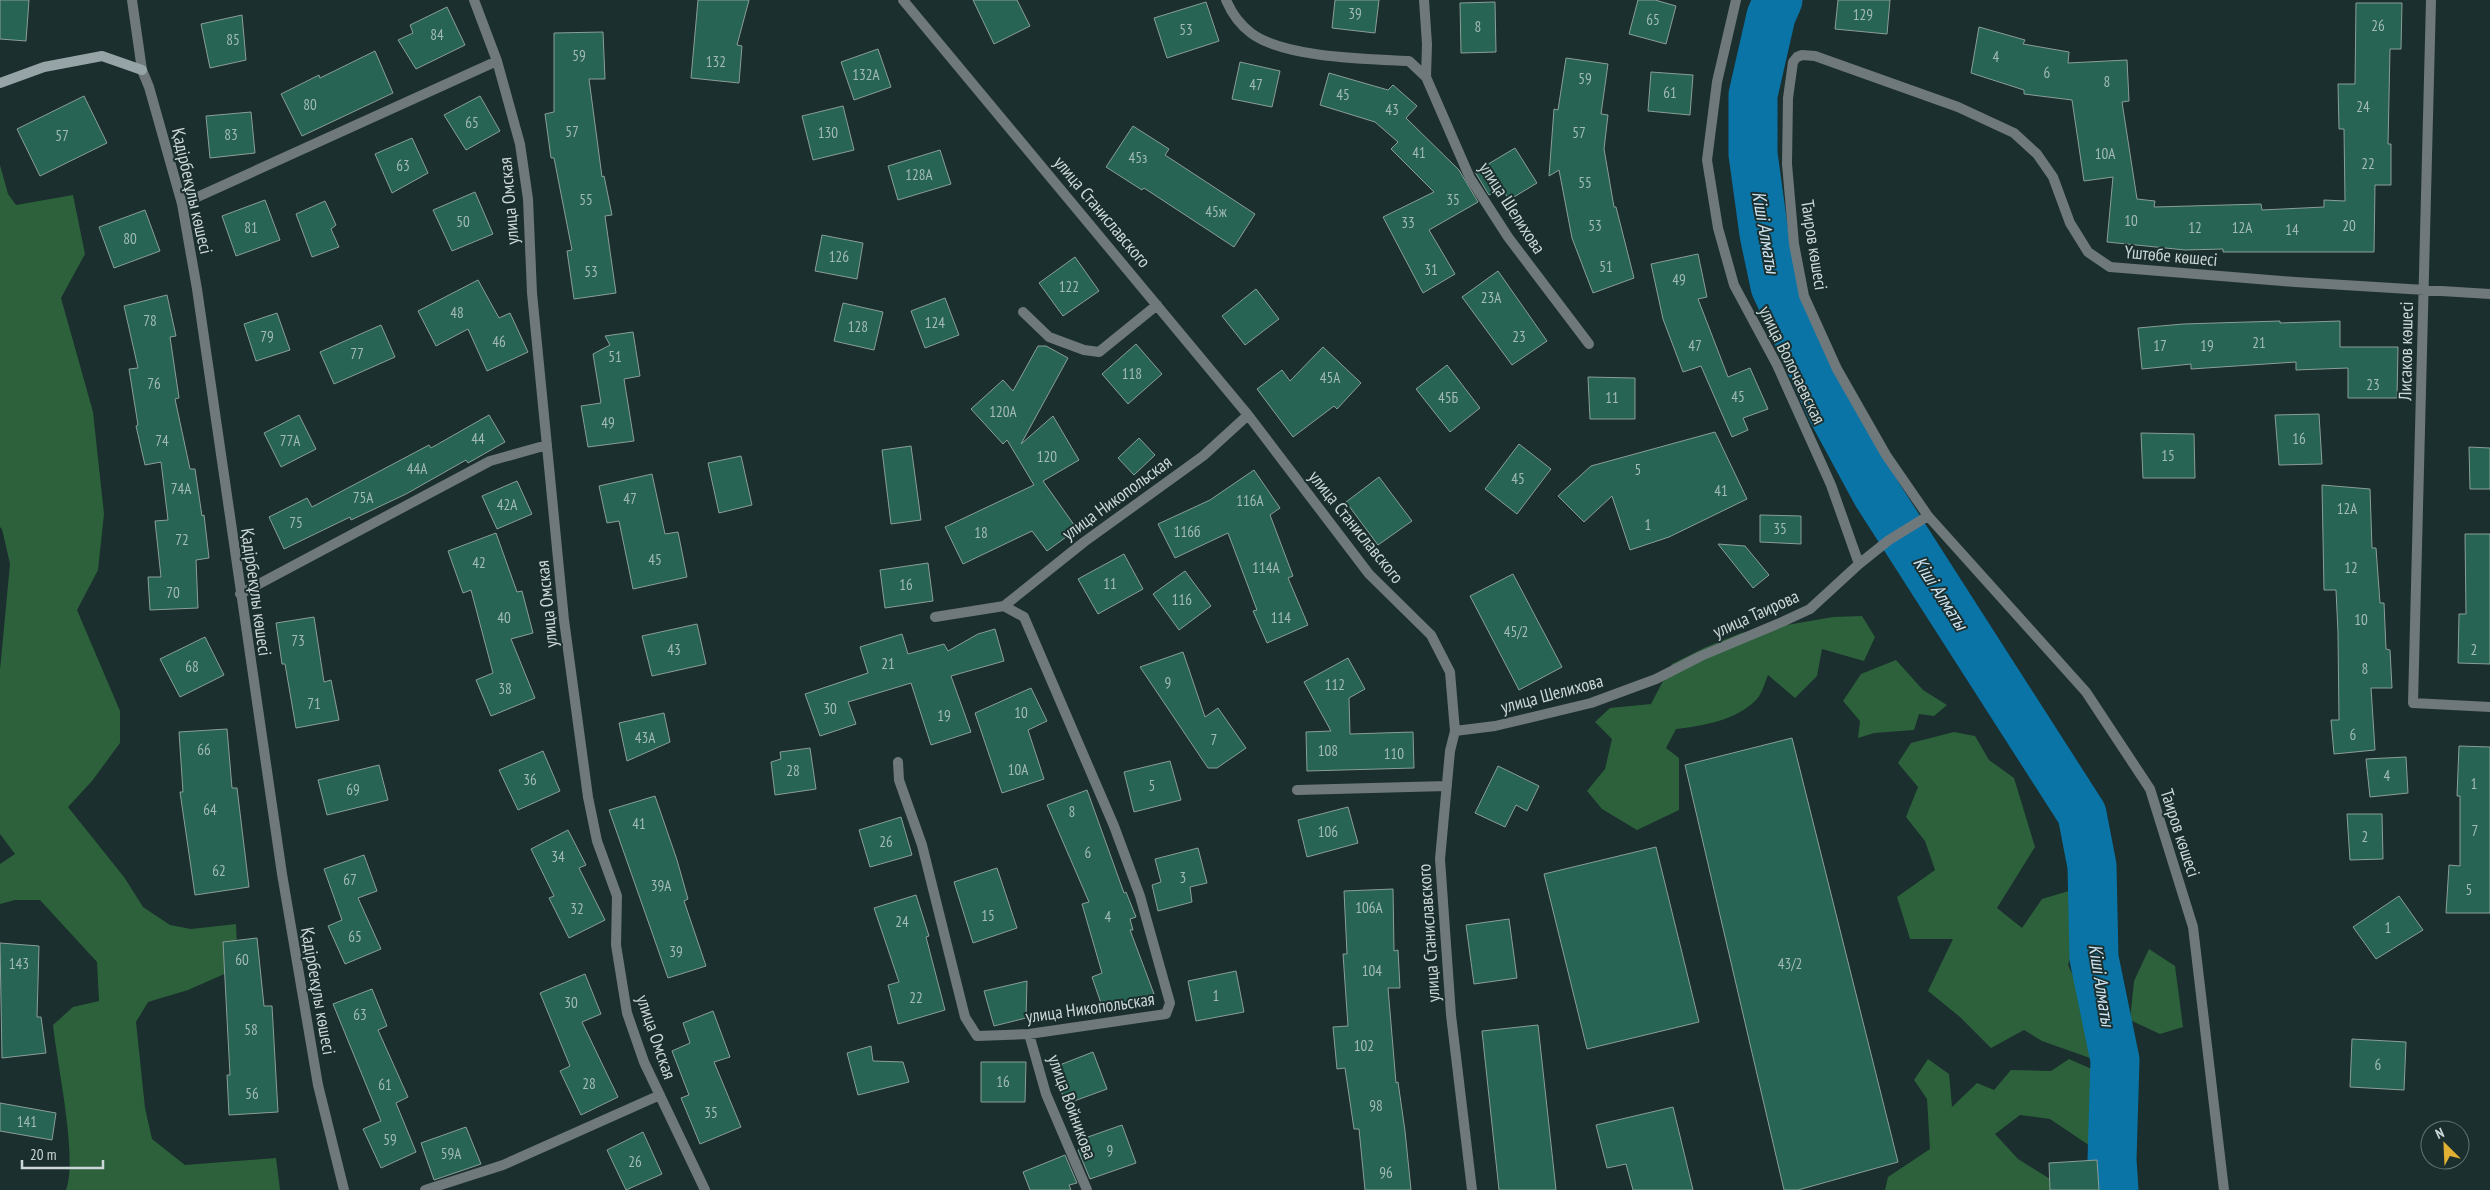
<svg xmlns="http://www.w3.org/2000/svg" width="2490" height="1190" font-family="'PT Sans Narrow',sans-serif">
  <rect width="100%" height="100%" fill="#1b2f2e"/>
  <path fill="#2c613b" d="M0 165 8 194 16 205 73 195 85 254 61 298 93 412 104 514 98 570 77 610 120 711V743L92 781 68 807 124 877 143 907 170 925 191 929 236 924 238 968 188 990 148 1002 136 1022 145 1108 152 1139 185 1165 276 1158 280 1190H66C78 1158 57 1064 53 1025L73 1007 99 1001 97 962 40 900H15L0 904V864L15 854 0 834V670L10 564 2 529 0 527Z
    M1862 616 1875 637 1864 661 1822 649 1817 676 1795 698 1768 675C1765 682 1762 694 1756 700 1737 720 1702 726 1676 729L1666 748 1679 758V810L1637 830 1602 809 1587 791 1605 769 1612 739 1595 722 1610 708 1651 704 1672 664 1704 648 1741 633 1833 617Z
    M1896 660 1923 690 1947 705 1934 716 1919 714 1914 730 1874 733 1858 738 1860 721 1843 701 1861 674Z
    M1954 732 1975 736 1989 760 2014 778 2035 847 1997 908 2022 928 2042 899 2072 890 2083 918 2068 965 2094 1020 2090 1058 2042 1041 2024 1030 1991 1048 1960 1017 1928 991 1953 939H1910L1897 897 1935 870 1925 841 1906 817 1918 787 1898 763 1911 743Z
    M2149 949 2175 966 2183 1027 2160 1034 2130 1020 2134 981Z
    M1928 1059 1949 1074 1952 1107 1977 1083 1994 1090 2011 1070 2051 1071 2069 1059 2094 1070 2101 1119 2099 1152 2050 1119 2020 1115 1995 1134 2018 1159 2068 1190H1885L1888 1177 1930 1149 1927 1099 1914 1080Z"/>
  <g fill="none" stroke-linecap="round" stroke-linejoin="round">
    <path stroke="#0b74a7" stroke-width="49" d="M1778 0 1771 16 1753 95V154L1764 234 1775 286 1832 411 1877 494 2082 814 2092 866 2094 958 2115 1060 2112 1160 2114 1190"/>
  </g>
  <path fill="#276454" stroke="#8a9e97" d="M0 0H29L26 41 0 39Z
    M698 0H749L737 45 742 46 739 83 691 78Z
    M973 0H1017L1030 26 994 44Z
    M1335 0H1379L1375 33 1332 28Z
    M1638 0H1655L1676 6 1666 44 1629 34Z
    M1838 0H1890L1887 34 1835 29Z
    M1206 2 1219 41 1167 58 1154 18Z
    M1495 2 1496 52 1461 53 1460 3Z
    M2356 3H2402L2401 49H2390L2388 144H2391V185H2375L2374 252H2223V249L2185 250 2107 242 2113 177 2084 181 2072 100 2024 94V90L1971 73 1979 27 2025 40 2023 44 2069 52 2068 63 2127 60 2129 101 2122 102 2137 199 2155 201 2154 207 2261 204 2262 210 2324 207V200L2345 201 2344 129H2339L2338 84H2355Z
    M447 7 465 45 416 69 398 40 413 33 410 25Z
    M242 15 246 60 210 68 201 24Z
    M603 32 605 79H589L602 177 604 176 612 215 605 216 616 293 574 299 567 251 572 250 554 158H551L545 114 554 112V33Z
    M878 49 891 87 854 100 841 62Z
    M375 51 393 93 302 136 281 94 319 75 320 78Z
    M1566 58 1608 64 1601 114 1608 115 1604 149 1614 207H1616L1634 278 1593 293 1572 238 1559 170 1549 176 1554 109 1558 110Z
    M1240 62 1280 71 1272 107 1232 99Z
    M1651 72 1693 75 1690 115 1648 111Z
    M1329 73 1388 90 1393 85 1417 106 1406 118 1459 170 1478 202 1429 230 1455 274 1423 293 1383 217 1434 192 1391 149 1398 142 1375 122 1320 105Z
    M84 96 107 143 40 176 17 129Z
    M480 96 500 131 466 150 444 115Z
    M843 106 854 150 813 160 802 116Z
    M251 112 255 153 210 158 206 116Z
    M1133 126 1169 149 1165 155 1255 214 1234 247 1144 188 1142 190 1106 167Z
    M412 138 428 173 392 193 375 154Z
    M1515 148 1537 183 1509 200 1502 188 1489 195 1475 172Z
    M940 150 951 184 898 200 888 166Z
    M475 192 493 234 452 251 433 210Z
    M265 200 280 240 236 256 222 216Z
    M325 201 336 225 331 229 339 247 312 257 296 214Z
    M145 210 160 251 114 268 99 227Z
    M822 235 863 243 857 279 815 271Z
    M1698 254 1707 297 1698 299 1728 377 1750 368 1768 409 1743 418 1748 430 1732 437 1701 366 1683 372 1663 319 1651 264Z
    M1075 257 1099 291 1063 316 1039 283Z
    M1498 271 1547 341 1512 365 1462 297Z
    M478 280 499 318 510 313 528 352 487 371 468 329 436 346 418 311Z
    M1256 289 1279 319 1245 345 1222 316Z
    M167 295 176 336 170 337 179 398 175 399 190 469H195L202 516 204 515 209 558 196 560 198 608 150 610 148 577H161L155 521 168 520 161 462 145 465 136 426 138 425 129 369 138 368 124 306Z
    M945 298 959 335 925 348 911 311Z
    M843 303 883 312 874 350 834 341Z
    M277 313 290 350 256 361 244 324Z
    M2280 321V323L2340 321V347H2398L2397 398H2348V368L2296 370V362L2191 369V364L2142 369 2138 328 2183 324Z
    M381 325 395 357 334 384 320 352Z
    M633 332 640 376 624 379 634 441 588 447 581 406 601 403 593 354 610 345 605 336Z
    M1136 344 1162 374 1128 404 1102 374Z
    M1038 346H1046L1068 358 1021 444 1053 416 1079 460 1043 481 1077 529 1047 551 1032 531 963 564 945 527 1034 485 1007 440 1003 444 971 409 1003 380 1013 391Z
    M1323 347 1361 383 1337 409 1334 406 1293 437 1257 389 1282 370 1290 381Z
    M1447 365 1480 408 1450 432 1416 389Z
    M1588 377 1635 378V419H1590Z
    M2319 414 2322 464 2279 465 2275 415Z
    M299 415 316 449 281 467 264 433Z
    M489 415 505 442 468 463 466 460 406 494 351 520 350 517 284 549 269 517 307 498 312 507 429 445 431 448Z
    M1715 432 1747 499 1669 537 1630 550 1612 496 1584 522 1558 496 1591 466Z
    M2141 433 2194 434 2195 478H2143Z
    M1139 438 1155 455 1134 475 1118 458Z
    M1519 444 1551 469 1517 514 1485 489Z
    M911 446 921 520 891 524 882 450Z
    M2469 447 2490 448V489H2470Z
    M741 456 752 505 719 513 708 463Z
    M1254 470 1280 508 1270 515 1293 576 1288 578 1308 625 1267 643 1253 611 1257 610 1228 533 1175 558 1158 524 1210 500Z
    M652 474 665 534 678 532 687 577 633 589 619 521 607 523 599 486Z
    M1379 477 1412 521 1378 545 1346 502Z
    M517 481 532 514 497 529 482 496Z
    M2322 485 2370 489 2372 548H2376L2380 603H2384L2386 649 2390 650 2392 688H2371L2375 750 2334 754 2331 720H2339L2338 633 2336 590H2324Z
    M1760 515 1801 516V544L1760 542Z
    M496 533 517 592 522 591 533 633 511 639 535 698 491 716 476 680 493 673 471 590 463 593 448 551Z
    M2465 534H2490V664L2458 663 2459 614H2466Z
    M1718 544 1745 546 1769 575 1753 588Z
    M1124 554 1143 589 1098 614 1078 579Z
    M928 563 933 601 885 608 880 570Z
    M1185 571 1211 606 1179 630 1153 594Z
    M1513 574 1562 667 1519 690 1470 596Z
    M314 617 324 682 331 680 339 720 296 728 285 664H282L276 623Z
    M697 624 706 664 652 676 642 636Z
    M995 629 1004 661 951 676 971 732 931 745 911 683 848 702 856 724 820 736 805 694 868 673 860 647 902 634 908 654 944 644 948 651 978 634Z
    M205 637 224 675 180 697 160 659Z
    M1183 652 1205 717 1218 708 1246 748 1217 768H1208L1140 667Z
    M1348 658 1365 689 1349 698 1350 734 1413 732 1414 768 1307 771 1306 732 1331 731 1304 682Z
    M1031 688 1047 721 1028 730 1044 779 1002 793 975 713Z
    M664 713 670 742 627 761 619 723Z
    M227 729 232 788H237L249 887 195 895 180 792H183L179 732Z
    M1792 738 1898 1162 1798 1190H1784L1685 765Z
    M2459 746 2490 747V913H2446L2449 865 2460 866V796H2457Z
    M810 748 816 789 775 795 771 762 781 759 780 752Z
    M543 751 560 791 518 810 499 770Z
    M2406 757 2408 793 2370 797 2366 759Z
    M1170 761 1181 800 1134 812 1124 772Z
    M379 765 388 800 327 815 318 780Z
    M1498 766 1539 786 1527 811 1516 805 1505 827 1475 813Z
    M1087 790 1124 893 1126 892 1136 917 1130 919 1133 930H1130L1154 994 1104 1012 1092 977 1102 973 1082 904 1089 902 1047 805Z
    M655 796 677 860 688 899 684 901 706 966 668 978 609 810Z
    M1348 807 1358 843 1307 857 1298 820Z
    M2347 814H2382L2383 859 2350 860Z
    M901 817 912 855 870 867 859 830Z
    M568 830 586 865 579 868 605 920 569 938 549 898 554 896 531 849Z
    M1656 847 1699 1022 1587 1049 1544 874Z
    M1198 848 1207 883 1190 887 1192 902 1158 911 1152 885 1161 882 1155 859Z
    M364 855 377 891 358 898 381 949 345 964 328 926 342 920 324 869Z
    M997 868 1017 928 973 943 954 882Z
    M1393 889 1394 951 1398 950 1400 988H1388L1396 1083 1398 1082 1405 1131 1411 1190H1365L1359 1129H1354L1345 1068 1337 1069 1333 1027 1348 1026 1343 954H1347L1344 891Z
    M916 895 929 936 926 937 945 1010 898 1024 888 985 899 982 874 908Z
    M2399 896 2423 930 2376 959 2353 927Z
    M1509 919 1517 978 1474 984 1466 925Z
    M257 938 264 1006H272L278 1112 229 1115 227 1075H230L223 942Z
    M0 943 39 946 37 1017H41L46 1053 2 1058Z
    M1236 971 1244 1012 1196 1021 1188 981Z
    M585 974 601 1014 582 1022 618 1097 581 1115 560 1071 570 1066 540 993Z
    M1027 981 1026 1018 994 1026 984 991Z
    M372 989 387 1026 378 1030 408 1097 396 1103 416 1152 381 1168 363 1129 381 1121 333 1004Z
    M713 1011 730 1057 714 1062 741 1127 700 1144 681 1098 689 1095 672 1051 690 1043 683 1023Z
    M1538 1025 1556 1190H1499L1482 1031Z
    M2352 1039 2406 1042 2404 1090 2350 1087Z
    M871 1046 873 1061 903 1062 909 1082 858 1095 847 1053Z
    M1093 1052 1107 1089 1066 1104 1052 1068Z
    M981 1062H1026L1025 1102H981Z
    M0 1103 56 1113 52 1140 0 1131Z
    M1673 1107 1693 1190H1633L1626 1164 1607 1168 1596 1125Z
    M1122 1125 1136 1163 1090 1179 1078 1150 1088 1146 1085 1138Z
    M466 1127 481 1164 434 1180 421 1143Z
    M643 1132 662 1174 626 1190 607 1150Z
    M1065 1155 1077 1183 1069 1185 1071 1190H1030L1023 1172Z
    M2097 1160 2099 1190H2050L2049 1163Z"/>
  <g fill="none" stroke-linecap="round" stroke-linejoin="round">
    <path stroke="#6f787b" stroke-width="10" d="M132 0 142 70 149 87 182 204 197 289 282 874 318 1085 344 1190
      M474 0 497 61 520 144 528 199 532 293 564 620 588 797 597 841 617 896 616 945 627 1013 644 1062 705 1190
      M903 0 1248 415 1369 574 1431 635 1450 672 1455 731 1450 751 1440 859 1451 1015 1472 1190
      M1226 0C1232 14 1239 24 1251 33 1284 58 1368 59 1409 61L1426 77 1470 178 1508 237 1589 344
      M1424 0 1427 44 1426 77
      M1736 0 1717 82 1707 160 1718 228 1734 285 1777 365 1831 485 1859 564
      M2431 0 2413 703 2490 707
      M182 204 497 61
      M1023 312 1049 337 1084 350 1099 352 1157 305
      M240 594 490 461 547 445
      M1004 606 1084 542 1203 456 1248 415
      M1455 731 1495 726 1591 703 1656 679 1701 656 1782 622 1810 609 1859 564 1889 540 1928 516
      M898 762 899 780 922 845 965 1017 977 1036 1029 1034 1166 1014 1170 1003 1140 896 1114 826 1024 617 1004 606 935 617
      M1297 790 1447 786
      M1029 1034 1046 1094 1087 1190
      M425 1190 503 1165 660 1095
      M2224 1190 2193 927 2150 789 2086 692 1928 516 1886 455 1837 369 1804 296 1794 244 1787 164 1788 98 1793 62 1797 57 1802 55 1815 56 1958 107 2014 133 2037 154 2053 177 2070 223 2088 252 2110 267 2295 282 2490 294"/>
    <path stroke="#96a4a8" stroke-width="10" d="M0 83 44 67 102 56 142 70"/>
  </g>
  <g text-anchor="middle" stroke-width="4" stroke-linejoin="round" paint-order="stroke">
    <g font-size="15" fill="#a3bbb6">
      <text x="1355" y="19">39</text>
      <text x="1863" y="20">129</text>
      <text x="1653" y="25">65</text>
      <text x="2378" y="31">26</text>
      <text x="1478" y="32">8</text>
      <text x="1186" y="35">53</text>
      <text x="437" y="40">84</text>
      <text x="233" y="45">85</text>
      <text x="579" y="61">59</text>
      <text x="1996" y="62">4</text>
      <text x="716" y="67">132</text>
      <text x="2047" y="78">6</text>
      <text x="866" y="80">132А</text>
      <text x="1585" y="84">59</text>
      <text x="2107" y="87">8</text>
      <text x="1256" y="90">47</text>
      <text x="1670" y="98">61</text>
      <text x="1343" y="100">45</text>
      <text x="310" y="110">80</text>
      <text x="2363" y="112">24</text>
      <text x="1392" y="115">43</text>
      <text x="472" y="128">65</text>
      <text x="572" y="137">57</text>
      <text x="828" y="138">130</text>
      <text x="1579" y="138">57</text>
      <text x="231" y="140">83</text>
      <text x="62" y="141">57</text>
      <text x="1419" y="158">41</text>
      <text x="2105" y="159">10А</text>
      <text x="1138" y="163">45з</text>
      <text x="2368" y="169">22</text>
      <text x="403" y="171">63</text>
      <text x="919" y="180">128А</text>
      <text x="1585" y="188">55</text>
      <text x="586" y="205">55</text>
      <text x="1453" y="205">35</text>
      <text x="1216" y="217">45ж</text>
      <text x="2131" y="226">10</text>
      <text x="463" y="227">50</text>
      <text x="1408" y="228">33</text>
      <text x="1595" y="231">53</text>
      <text x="2349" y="231">20</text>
      <text x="251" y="233">81</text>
      <text x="2195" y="233">12</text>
      <text x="2242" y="233">12А</text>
      <text x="2292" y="235">14</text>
      <text x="130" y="244">80</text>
      <text x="839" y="262">126</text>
      <text x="1606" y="272">51</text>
      <text x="1431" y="275">31</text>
      <text x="591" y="277">53</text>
      <text x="1679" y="285">49</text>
      <text x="1069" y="292">122</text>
      <text x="1491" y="303">23А</text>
      <text x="457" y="318">48</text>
      <text x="150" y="326">78</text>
      <text x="935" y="328">124</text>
      <text x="858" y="332">128</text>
      <text x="267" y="342">79</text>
      <text x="1519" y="342">23</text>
      <text x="499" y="347">46</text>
      <text x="2259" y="348">21</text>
      <text x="1695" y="351">47</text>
      <text x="2160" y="351">17</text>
      <text x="2207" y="351">19</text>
      <text x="357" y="359">77</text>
      <text x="615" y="362">51</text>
      <text x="1132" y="379">118</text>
      <text x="1330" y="383">45А</text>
      <text x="154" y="389">76</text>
      <text x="2373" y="390">23</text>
      <text x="1738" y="402">45</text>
      <text x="1448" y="403">45Б</text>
      <text x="1612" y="403">11</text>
      <text x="1003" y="417">120А</text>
      <text x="608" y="428">49</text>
      <text x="478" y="444">44</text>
      <text x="2299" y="444">16</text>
      <text x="162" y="446">74</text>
      <text x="290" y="446">77А</text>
      <text x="2168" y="461">15</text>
      <text x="1047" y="462">120</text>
      <text x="417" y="474">44А</text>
      <text x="1638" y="475">5</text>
      <text x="1518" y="484">45</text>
      <text x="181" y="494">74А</text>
      <text x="1721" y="496">41</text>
      <text x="363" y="503">75А</text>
      <text x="630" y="504">47</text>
      <text x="1250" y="506">116А</text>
      <text x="507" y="510">42А</text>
      <text x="2347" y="514">12А</text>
      <text x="296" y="528">75</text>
      <text x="1648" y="530">1</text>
      <text x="1780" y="534">35</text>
      <text x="1187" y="537">116б</text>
      <text x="981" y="538">18</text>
      <text x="182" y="545">72</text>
      <text x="655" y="565">45</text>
      <text x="479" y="568">42</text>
      <text x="1266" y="573">114А</text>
      <text x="2351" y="573">12</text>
      <text x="1110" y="589">11</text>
      <text x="906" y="590">16</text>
      <text x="173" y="598">70</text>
      <text x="1182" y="605">116</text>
      <text x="504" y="623">40</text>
      <text x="1281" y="623">114</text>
      <text x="2361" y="625">10</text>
      <text x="1516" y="637">45/2</text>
      <text x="298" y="646">73</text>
      <text x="674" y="655">43</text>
      <text x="2474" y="655">2</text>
      <text x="888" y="669">21</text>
      <text x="192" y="672">68</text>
      <text x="2365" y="674">8</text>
      <text x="1168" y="688">9</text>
      <text x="1335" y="690">112</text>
      <text x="505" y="694">38</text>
      <text x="314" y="709">71</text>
      <text x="830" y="714">30</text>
      <text x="1021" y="718">10</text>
      <text x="944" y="721">19</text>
      <text x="2353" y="740">6</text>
      <text x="645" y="743">43А</text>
      <text x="1214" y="745">7</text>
      <text x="204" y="755">66</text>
      <text x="1328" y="756">108</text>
      <text x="1394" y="759">110</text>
      <text x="1018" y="775">10А</text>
      <text x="793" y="776">28</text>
      <text x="2387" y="781">4</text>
      <text x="530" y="785">36</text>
      <text x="2474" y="789">1</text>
      <text x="1152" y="791">5</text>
      <text x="353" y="795">69</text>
      <text x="210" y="815">64</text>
      <text x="1072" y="817">8</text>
      <text x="639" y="829">41</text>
      <text x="2475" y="836">7</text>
      <text x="1328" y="837">106</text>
      <text x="2365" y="842">2</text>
      <text x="886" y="847">26</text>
      <text x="1088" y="858">6</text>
      <text x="558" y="862">34</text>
      <text x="219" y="876">62</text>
      <text x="1183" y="883">3</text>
      <text x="350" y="885">67</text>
      <text x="661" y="891">39А</text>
      <text x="2469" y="895">5</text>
      <text x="1369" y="913">106А</text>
      <text x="577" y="914">32</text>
      <text x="988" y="921">15</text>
      <text x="1108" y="922">4</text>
      <text x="902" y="927">24</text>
      <text x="2388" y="933">1</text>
      <text x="355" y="942">65</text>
      <text x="676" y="957">39</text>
      <text x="242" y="965">60</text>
      <text x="19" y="969">143</text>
      <text x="1790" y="969">43/2</text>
      <text x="1372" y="976">104</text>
      <text x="1216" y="1001">1</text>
      <text x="916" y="1003">22</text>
      <text x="571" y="1008">30</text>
      <text x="360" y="1020">63</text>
      <text x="251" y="1035">58</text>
      <text x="1364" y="1051">102</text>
      <text x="2378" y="1070">6</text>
      <text x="1003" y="1087">16</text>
      <text x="589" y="1089">28</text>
      <text x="385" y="1090">61</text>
      <text x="252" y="1099">56</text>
      <text x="1376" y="1111">98</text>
      <text x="711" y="1118">35</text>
      <text x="27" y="1127">141</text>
      <text x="390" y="1145">59</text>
      <text x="1110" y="1156">9</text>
      <text x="451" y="1159">59А</text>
      <text x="635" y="1167">26</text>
      <text x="1386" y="1178">96</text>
    </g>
    <g font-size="18" fill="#ccd8d7" stroke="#1b2f2e">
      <text transform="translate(192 191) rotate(77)" y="6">Қадірбекұлы көшесі</text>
      <text transform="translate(509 201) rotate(-95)" y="6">улица Омская</text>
      <text transform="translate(1512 208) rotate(57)" y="6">улица Шелихова</text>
      <text transform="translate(1102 212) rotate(50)" y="6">улица Станиславского</text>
      <text transform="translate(1814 245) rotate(81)" y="6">Таиров көшесі</text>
      <text transform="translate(2171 256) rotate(5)" y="6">Үштөбе көшесі</text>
      <text transform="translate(2406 351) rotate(-89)" y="6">Лисаков көшесі</text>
      <text transform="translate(1792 365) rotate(64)" y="6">улица Волочаевская</text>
      <text transform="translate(1117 498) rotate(-36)" y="6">улица Никопольская</text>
      <text transform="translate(1356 527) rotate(51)" y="6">улица Станиславского</text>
      <text transform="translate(256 592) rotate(82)" y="6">Қадірбекұлы көшесі</text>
      <text transform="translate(547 604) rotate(-96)" y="6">улица Омская</text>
      <text transform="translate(1756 614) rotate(-24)" y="6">улица Таирова</text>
      <text transform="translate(1552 694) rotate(-15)" y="6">улица Шелихова</text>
      <text transform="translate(2180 833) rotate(72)" y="6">Таиров көшесі</text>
      <text transform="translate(1429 933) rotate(-94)" y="6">улица Станиславского</text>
      <text transform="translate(318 991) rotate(80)" y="6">Қадірбекұлы көшесі</text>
      <text transform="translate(1090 1008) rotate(-8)" y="6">улица Никопольская</text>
      <text transform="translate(656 1037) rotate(71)" y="6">улица Омская</text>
      <text transform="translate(1072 1107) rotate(70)" y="6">улица Войникова</text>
    </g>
    <g font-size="19" font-style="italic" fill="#d0e4f3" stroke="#1b2f2e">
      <text transform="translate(1766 232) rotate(80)" y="7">Кіші Алматы</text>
      <text transform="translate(1941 593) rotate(57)" y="7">Кіші Алматы</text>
      <text transform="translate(2102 985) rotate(81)" y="7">Кіші Алматы</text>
    </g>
  </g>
  <g transform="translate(2445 1145) rotate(336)"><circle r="24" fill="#1b2f2e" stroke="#627372"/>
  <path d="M0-4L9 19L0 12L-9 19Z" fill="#e1af34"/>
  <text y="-8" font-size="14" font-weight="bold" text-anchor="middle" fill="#ccd8d7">N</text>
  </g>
  <path d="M22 1160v8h81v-8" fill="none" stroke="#ccd8d7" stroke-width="2.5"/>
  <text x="30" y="1160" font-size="15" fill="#ccd8d7" stroke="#1b2f2e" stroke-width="4" paint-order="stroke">20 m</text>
</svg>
